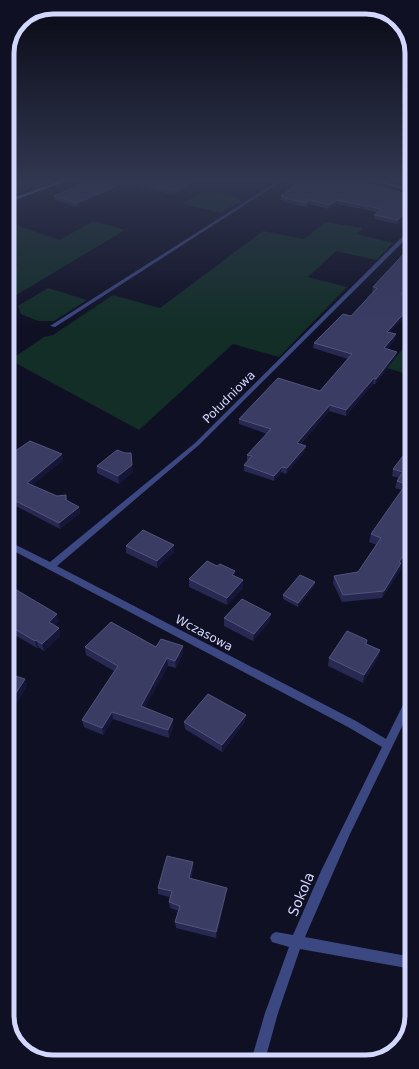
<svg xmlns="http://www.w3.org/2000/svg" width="419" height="1069" font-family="'DejaVu Sans',sans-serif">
  <rect width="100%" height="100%" fill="#0f1024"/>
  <path fill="#122e27" d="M7 179H57L7 198Z
    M202 192C213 192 232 193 241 201L222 213 182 204Z
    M93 221 125 230 8 300V270L18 264 8 260 7 222 60 240Z
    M326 222 363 228 356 234 393 243 376 260 336 251 308 277 347 287 279 357 233 344 139 430 10 360 44 337 53 335 113 295 160 308 263 231 304 239Z
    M48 288 87 300 54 321H38L21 314 18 306Z
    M410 340V375L387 368Z"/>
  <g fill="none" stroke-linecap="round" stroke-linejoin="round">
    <path fill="#3b4882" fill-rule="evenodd" d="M281 179H285L55 327 50 326Z
      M408 231H410V235L199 445 57 566 356 721 386 739 408 695 411 694V708L350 834 305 937 412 957V969L300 949 278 1013 265 1060 251 1061 265 1013 289 947 272 942 270 938 272 934 276 932 293 935 321 871 382 747 348 727 8 548V541L50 562 195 443Z"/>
    <path fill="#6c88fc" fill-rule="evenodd" d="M66 179H71L7 203V200Z
      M367 179H372L410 189V191Z"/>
  </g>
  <path fill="#282952" d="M203 179 175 195 128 185 77 207 54 200V196L84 183V180Z
    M219 179H253L245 184Z
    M270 179H279L276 180Z
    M283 179H349L410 195 397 224 374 219V215L377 212 337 204 328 209 310 204 307 207 283 202V201L281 200V196L295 185 283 182Z
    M410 247V288L404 294 390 333 395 340 387 349 396 357 375 384H373L346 416 329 411 301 444 305 451 286 474 281 472 274 481 244 471V465L249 461 247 460V455L267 434 239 424V419L320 391 348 359 313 348 314 343 351 316 373 292H372L373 287Z
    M8 456 63 460 32 485 57 496 66 495 67 501 79 507 80 513 60 529 12 504 8 507Z
    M403 456 411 528 405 537 400 571 382 598 342 602 333 583 334 576 358 572 377 545 369 542 371 534 402 490 395 488 397 481 399 478 392 476 393 469Z
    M97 466 133 472 119 484 97 473Z
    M174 545V552L157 568 126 553V546Z
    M235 576 243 580V588L227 605 189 587V579Z
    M8 585 59 621 54 625 59 628 60 636 44 651 38 647 37 648 8 631Z
    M314 586 298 607 283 599V595Z
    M411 610V623L406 621 407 617Z
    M224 618 270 621 253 641 224 626Z
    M367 644 380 650 378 658 363 683 328 666 329 658Z
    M85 647H156L183 653 176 668 168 666 145 707 173 727 169 738 113 719 103 735 84 727 82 720 114 671 86 655Z
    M9 674 27 686 16 703 9 701Z
    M184 722H245L222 752 185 729Z
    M193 869 191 879 227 888 226 894 216 938 176 928 175 922 179 911 170 908 169 902 170 897 158 894V888Z"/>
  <path fill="#161738" d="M197 179H203L175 195V191Z
    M247 179H253L245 184V180Z
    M128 181V185L77 207V203Z
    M310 200V204L307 207V203Z
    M337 200V204L328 209 329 205Z
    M410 208V212L397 224 398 220Z
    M410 284V288L401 299V294Z
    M410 307V311L386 337 387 332Z
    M396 334 395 340 384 353V348Z
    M397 352 396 357 375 384 376 379Z
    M374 378 373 384 346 416V410Z
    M330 405 329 411 297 448V443Z
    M306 446 305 451 286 474 287 468Z
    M62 454 63 460 28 489 27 483Z
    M132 465 133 472 119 484 118 476Z
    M282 467 281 472 274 481V476Z
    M10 498 12 504 8 507V500Z
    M79 507 80 513 60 529 59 523Z
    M411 524V528L401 543 403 536Z
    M174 545V552L157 568V561Z
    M411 545V549L401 564 400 571 382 598 384 591 399 562Z
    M235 571V578L232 575Z
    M243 580V588L227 605V598Z
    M315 582 314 586 298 607V603Z
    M57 614 59 621 50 630 49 622Z
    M271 614 270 621 253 641 254 634Z
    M59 628 60 636 44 651 42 644Z
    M36 640 38 647 37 648 35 641Z
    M183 646V653L176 668 175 661Z
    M380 650 378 658 363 683 364 675Z
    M167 658 168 666 142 713 141 706Z
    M25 679 27 686 16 703 14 696Z
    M112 712 113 719 103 735 102 728Z
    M246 715 245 722 222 752V745Z
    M173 719V727L169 738 168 730Z
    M193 862V869L189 885V878Z
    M227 888 226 894 216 938V932Z"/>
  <path fill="#3a3c64" stroke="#52547c" d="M87 179H197L175 191 128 181 77 203 54 196 88 181 84 180Z
    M238 179H247L245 180Z
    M286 179H349L410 195V208L398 220 374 215 381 209 337 200 329 205 310 200 307 203 284 198 285 197 281 196 299 182Z
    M410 247V284L401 294 410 296V307L387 332 396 334 384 348 397 352 376 379 374 378 346 410 330 405 297 443 306 446 287 468 282 467 274 476 244 465 252 456 247 455 271 429 239 419 278 378 320 391 352 354 314 343 343 314 351 316 377 288 373 287Z
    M30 441 62 454 27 483 57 496 66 495V500L79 507 59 523 10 498 8 500V456Z
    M117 450 125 453H131L132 465 118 476 97 466Z
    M411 453V524L403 536 411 539V545L399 562 401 563 384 591 343 595 334 576 358 572 381 538 371 534 406 484 397 481 403 472 393 469 403 456 407 458Z
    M143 530 174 545 157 561 126 546Z
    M207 561 217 566 220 564 235 571 232 575 243 580 227 598 189 579Z
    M300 575 315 582 298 603 283 595Z
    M8 585 57 614 49 622 59 628 42 644 36 640 35 641 8 625Z
    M242 599 271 614 254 634 224 618Z
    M411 610V618L407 617Z
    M111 622 156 647 161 639 183 646 175 661 167 658 141 706 173 719 168 730 112 712 102 728 82 720 118 666 85 647Z
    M347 631 367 640 366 644 380 650 364 675 329 658Z
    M9 674 25 679 14 696 9 694Z
    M208 694 246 715 222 745 184 722Z
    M167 856 193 862 189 878 227 888 216 932 175 922 180 906 169 902 172 891 158 888Z"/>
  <linearGradient id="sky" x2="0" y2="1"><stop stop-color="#080914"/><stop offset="0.55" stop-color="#313750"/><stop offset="1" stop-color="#313750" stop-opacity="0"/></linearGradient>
  <rect width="419" height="328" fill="url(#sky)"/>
  <g text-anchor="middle" stroke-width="3.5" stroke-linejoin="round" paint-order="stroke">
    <g font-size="12" fill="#d3d7fe" stroke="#0f1024">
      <text transform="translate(229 397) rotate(-45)" y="4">Południowa</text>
      <text transform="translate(204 633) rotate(28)" y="4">Wczasowa</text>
    </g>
    <g font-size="14" fill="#d3d7fe" stroke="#0f1024">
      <text transform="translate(301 894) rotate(-67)" y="5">Sokola</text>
    </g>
  </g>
  <path d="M0 0H419V1069H0ZM53 14H366A39 39 0 0 1 405 53V1016A39 39 0 0 1 366 1055H53A39 39 0 0 1 14 1016V53A39 39 0 0 1 53 14Z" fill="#0f1024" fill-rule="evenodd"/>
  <path fill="none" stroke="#d3d7fe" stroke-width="5" d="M53 14H366A39 39 0 0 1 405 53V1016A39 39 0 0 1 366 1055H53A39 39 0 0 1 14 1016V53A39 39 0 0 1 53 14Z"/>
</svg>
